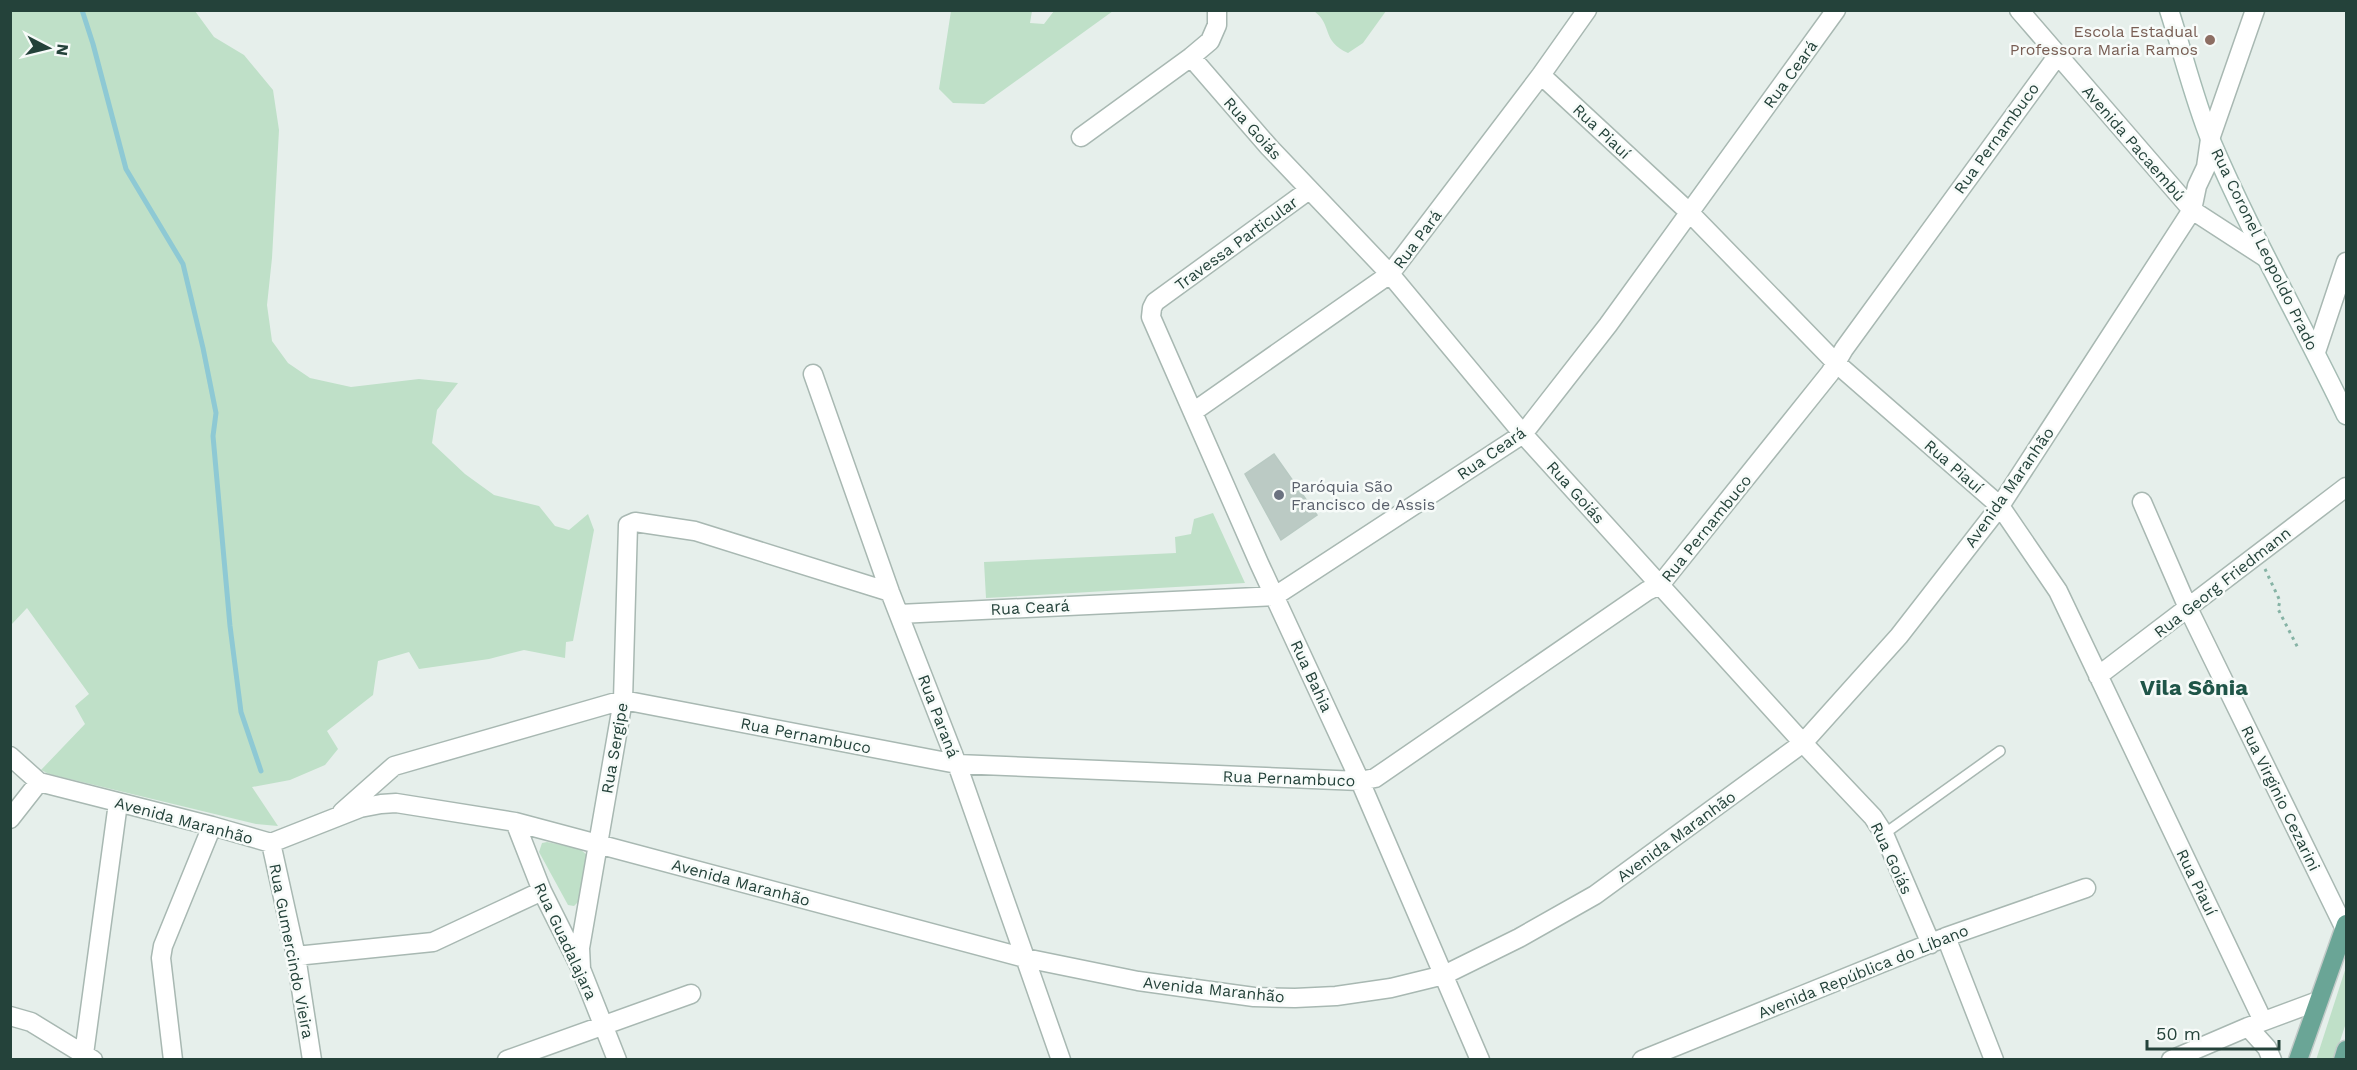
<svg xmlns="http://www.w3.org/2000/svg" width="2357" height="1070" font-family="'Work Sans',sans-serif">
  <rect width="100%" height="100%" fill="#e6efeb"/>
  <path fill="#bfe0c8" d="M11 10 195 11 214 37 244 55 273 90 279 130 272 258 267 305 272 341 288 363 310 378 351 387 419 379 458 383 437 410 432 443 465 474 494 495 539 506 555 526 569 530 588 514 594 530 573 641 566 642 565 658 524 650 489 659 419 669 409 652 378 661 373 695 327 731 338 749 325 765 290 780 252 787 278 826 256 824 49 774 41 770 85 724 75 706 89 694 27 608 11 625Z
    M951 11H1032L1030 23 1044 24 1054 11H1113L984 104 953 103 939 89Z
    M1314 11H1386L1363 43 1348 53C1321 41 1333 25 1314 11Z
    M1213 513 1245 583 986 598 984 562 1176 553 1175 537 1191 534 1194 519Z
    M547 842 580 849 587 855 579 901 574 906 568 905 539 852 542 843Z
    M2346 967V1023L2334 1059 2316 1060Z"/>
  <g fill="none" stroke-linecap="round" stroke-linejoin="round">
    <path stroke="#8ec9d4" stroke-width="5" d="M82 10 93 44 126 169 183 264 203 348 216 413 213 436 230 626 241 712 261 771"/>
  </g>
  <path fill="#bbcac4" stroke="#b8c9c2" stroke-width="1.5" d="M1274 454 1317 515 1281 540 1245 474Z"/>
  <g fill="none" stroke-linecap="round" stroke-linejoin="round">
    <defs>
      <path id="lane" d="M1884 834 2000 751"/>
      <path id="street" d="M2019 10 2192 210 2266 258
        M1191 57 1269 147 1390 274 1523 434 1803 743 1873 817 1884 834 1931 944
        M1541 75 1690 213 1836 363 2000 506 2058 591 2263 1021
        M1081 137 1191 57 1210 41 1217 25V10
        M1309 190 1155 302 1152 308 1151 317 1259 563 1360 781 1480 1060
        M2316 352 2346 262
        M813 374 890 592 957 764 1061 1060
        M1193 412 1390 274 1541 75 1587 10
        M2142 502 2188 608 2345 929
        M899 614 1275 596 1295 583 1523 434 1608 325 1836 10
        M2098 676 2346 487
        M10 756 39 782 212 826 271 843 360 808 381 804 396 803 515 822 1025 958 1138 981 1254 997 1295 998 1336 996 1391 988 1444 975 1519 938 1595 895 1803 743 1899 636 2000 506 2192 210 2197 186 2206 167 2210 139 2255 10
        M342 812 394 766 623 700 957 764 1360 781 1375 778 1647 591 1660 585 1830 373 1844 349 2058 55
        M10 819 39 782
        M515 822 542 891 581 969 617 1060
        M271 843 296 956 312 1060
        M1946 937 1994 1060
        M296 956 433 942 542 891
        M581 969 580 948 623 700 628 525 635 522 695 531 890 592
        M10 1016 31 1022 93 1060
        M2248 1027 2267 1048 2272 1060
        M84 1054 118 803
        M173 1060 161 958 163 946 212 826
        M507 1060 691 994
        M1642 1060 1946 937 2086 888
        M2171 1060 2248 1027 2318 1001"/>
      <path id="secondary" d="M2169 10C2183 53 2194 99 2211 141 2251 235 2302 323 2346 415"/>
      <path id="primary" d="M2298 1060 2346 924
        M2343 1060 2346 1050"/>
    </defs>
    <use href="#lane" stroke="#a8b8b2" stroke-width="12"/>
    <use href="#street" stroke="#a8b8b2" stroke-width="21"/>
    <use href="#secondary" stroke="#a4bbb3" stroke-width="21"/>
    <use href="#primary" stroke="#c2cac8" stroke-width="21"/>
    <path stroke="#86b3a5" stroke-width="3" stroke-dasharray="3 4.5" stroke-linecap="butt" d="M2265 569 2280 601 2278 609 2299 650"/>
    <use href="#lane" stroke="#fff" stroke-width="9"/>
    <use href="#street" stroke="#fff" stroke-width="18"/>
    <use href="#secondary" stroke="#fff" stroke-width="18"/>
    <use href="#primary" stroke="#6aa596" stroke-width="18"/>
  </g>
  <circle fill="#8d6e63" stroke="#f7fbf9" stroke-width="2" cx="2210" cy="40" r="6"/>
  <circle fill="#6b7280" stroke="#f7fbf9" stroke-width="2" cx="1279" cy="495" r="6"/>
  <g text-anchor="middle" stroke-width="5" stroke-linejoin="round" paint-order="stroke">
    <g font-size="16" fill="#785e54" stroke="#f7fbf9" text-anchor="end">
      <text x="2198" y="37">Escola Estadual<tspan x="2198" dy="18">Professora Maria Ramos</tspan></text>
    </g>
    <g font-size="16" fill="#24423a" stroke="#f7fbf9">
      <text transform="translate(1790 74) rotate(-54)" y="6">Rua Ceará</text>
      <text transform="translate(1253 128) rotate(48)" y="6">Rua Goiás</text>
      <text transform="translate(1602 131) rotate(43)" y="6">Rua Piauí</text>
      <text transform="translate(1996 138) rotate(-54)" y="6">Rua Pernambuco</text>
      <text transform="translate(2134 143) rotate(49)" y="6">Avenida Pacaembú</text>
      <text transform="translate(1417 239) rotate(-53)" y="6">Rua Pará</text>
      <text transform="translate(1236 243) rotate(-36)" y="6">Travessa Particular</text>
      <text transform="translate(2265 249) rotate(64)" y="6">Rua Coronel Leopoldo Prado</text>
      <text transform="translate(1491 453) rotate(-35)" y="6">Rua Ceará</text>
      <text transform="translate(1954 466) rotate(41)" y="6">Rua Piauí</text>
      <text transform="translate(2009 487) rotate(-55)" y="6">Avenida Maranhão</text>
      <text transform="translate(1576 492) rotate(48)" y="6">Rua Goiás</text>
      <text transform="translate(1706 528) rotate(-51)" y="6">Rua Pernambuco</text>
      <text transform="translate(2222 582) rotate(-38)" y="6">Rua Georg Friedmann</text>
      <text transform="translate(1030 607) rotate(-3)" y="6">Rua Ceará</text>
      <text transform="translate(1312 676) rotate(65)" y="6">Rua Bahia</text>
      <text transform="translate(939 716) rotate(69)" y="6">Rua Paraná</text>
      <text transform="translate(806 735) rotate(11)" y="6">Rua Pernambuco</text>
      <text transform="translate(614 748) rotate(-80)" y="6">Rua Sergipe</text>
      <text transform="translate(1289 778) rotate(2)" y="6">Rua Pernambuco</text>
      <text transform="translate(2281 798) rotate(64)" y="6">Rua Virginio Cezarini</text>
      <text transform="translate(184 820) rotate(15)" y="6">Avenida Maranhão</text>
      <text transform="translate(1676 836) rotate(-36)" y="6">Avenida Maranhão</text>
      <text transform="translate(1892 858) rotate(65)" y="6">Rua Goiás</text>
      <text transform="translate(741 882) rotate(15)" y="6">Avenida Maranhão</text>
      <text transform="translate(2197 882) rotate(64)" y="6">Rua Piauí</text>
      <text transform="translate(566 941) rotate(65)" y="6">Rua Guadalajara</text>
      <text transform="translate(292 951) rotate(79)" y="6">Rua Gumercindo Vieira</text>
      <text transform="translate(1863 971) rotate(-22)" y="6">Avenida República do Líbano</text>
      <text transform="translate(1214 989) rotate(6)" y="6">Avenida Maranhão</text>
    </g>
    <g font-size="16" fill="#5b616d" stroke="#f7fbf9" text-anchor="start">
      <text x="1291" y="492">Paróquia São<tspan x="1291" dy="18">Francisco de Assis</tspan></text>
    </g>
    <g font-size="22" font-weight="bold" fill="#1f5548" stroke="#f7fbf9">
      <text x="2194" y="695">Vila Sônia</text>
    </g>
  </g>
  <rect width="2357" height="1070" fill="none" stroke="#24423a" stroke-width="24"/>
  <g transform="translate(48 48) rotate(97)" stroke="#f7fbf9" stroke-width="4.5" paint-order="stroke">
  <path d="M0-4.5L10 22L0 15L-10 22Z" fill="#24423a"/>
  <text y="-9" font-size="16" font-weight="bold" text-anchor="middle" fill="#24423a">N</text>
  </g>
  <path d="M2147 1040v9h132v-9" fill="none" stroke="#24423a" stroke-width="3"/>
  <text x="2156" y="1040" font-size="18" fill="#24423a" stroke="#f7fbf9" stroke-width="4.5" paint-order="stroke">50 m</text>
</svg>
